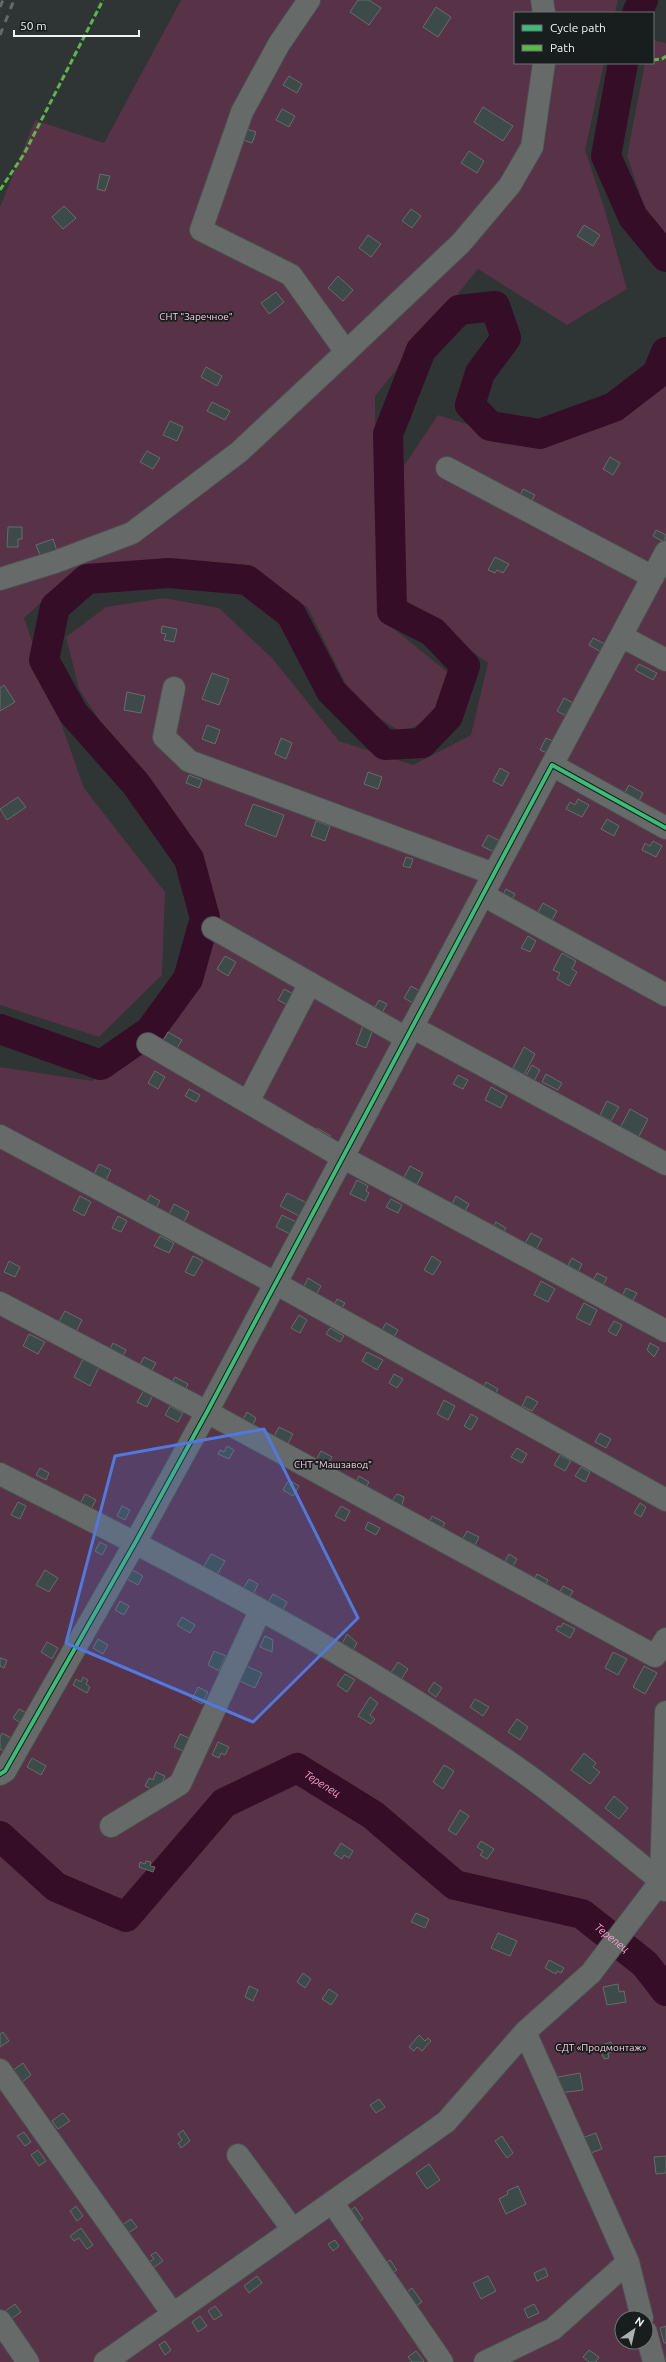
<svg xmlns="http://www.w3.org/2000/svg" width="666" height="2362" font-family="Ubuntu,sans-serif">
  <rect width="100%" height="100%" fill="#2f3434"/>
  <path fill="#583246" fill-rule="evenodd" d="M181 0H618L615 13H515V63H604L585 150 604 207 627 289 567 325 478 269 375 396 378 616 451 675 438 714 402 733 354 701 308 608 252 571 164 559 68 577 24 618 84 788 165 892 162 975 99 1037 0 1005V207L35 120 104 143Z
    M653 40 666 43V271L627 156 645 63H653Z
    M666 366V2362H0V1067L92 1081 149 1038 198 987 211 938 195 854 134 773 79 689 66 637 106 607 164 598 219 608 272 658 339 741 413 765 471 735 488 663 408 605 398 568 395 479 438 415 536 446 629 406ZM622 2318H639L646 2342H622Z"/>
  <g fill="none" stroke-linecap="round" stroke-linejoin="round">
    <g stroke="#350d26" stroke-width="30">
      <path d="M637 13 643 0"/>
      <path d="M623 63 606 156 633 217 666 257"/>
      <path d="M0 1029 101 1065 150 1031 188 979 205 918 189 859 136 784 73 713 44 660 55 607 87 579 169 573 247 580 291 614 331 691 385 745 422 743 448 716 465 666 433 632 392 611 388 434 421 350 459 310 495 306 506 338 480 373 470 405 490 426 540 434 614 407 657 374 666 352"/>
      <path id="s1" d="M0 1836 56 1887 126 1917 224 1803 297 1768 373 1815 455 1885 582 1914 645 1964 666 1991"/>
    </g>
  </g>
  <path fill="#3c4b4a" stroke="#676c6c" d="M358 0H369L381 8 369 25 350 12Z
    M436 7 451 17 438 37 423 27Z
    M289 76 302 84 297 93 283 85Z
    M483 107 513 126 503 141 474 122Z
    M282 109 295 116 289 127 276 120Z
    M247 129 256 132 252 143 243 140Z
    M469 151 484 161 477 173 461 163Z
    M100 174 110 176 105 191 97 189Z
    M64 206 76 218 63 229 52 217Z
    M411 209 421 216 412 228 402 221Z
    M584 225 600 235 593 246 577 236Z
    M368 235 381 244 371 257 359 248Z
    M338 276 353 290 343 301 328 288Z
    M276 292 284 302 269 314 261 303Z
    M206 367 222 376 217 386 201 377Z
    M212 402 230 411 225 420 207 411Z
    M170 421 183 427 177 441 163 435Z
    M147 451 160 458 153 469 140 462Z
    M610 457 620 463 613 475 603 469Z
    M523 489 535 495 528 507 517 501Z
    M8 527H22V539H18V547H7Z
    M656 530 666 535 664 542 653 536Z
    M53 539 58 554 42 560 36 545Z
    M495 557 509 564 503 573 497 570 495 573 488 570Z
    M162 626 177 629 174 642 164 640 166 634 161 633Z
    M593 638 605 644 601 652 589 645Z
    M639 664 657 673 653 680 635 670Z
    M212 673 229 679 219 705 202 699Z
    M4 685 15 702 0 711V688Z
    M127 692 145 696 141 713 124 710Z
    M564 698 577 705 570 718 557 711Z
    M207 725 220 730 215 744 202 739Z
    M281 738 292 743 286 759 275 754Z
    M546 738 553 741 547 753 540 750Z
    M500 768 509 773 502 786 493 781Z
    M368 772 382 777 378 789 364 784Z
    M189 775 202 780 199 788 186 783Z
    M629 785 643 793 637 805 622 797Z
    M18 797 26 807 7 820 0 809Z
    M578 799 589 805 582 817 566 809 570 802 575 805Z
    M253 804 284 815 276 837 245 825Z
    M607 819 619 826 614 836 601 829Z
    M316 821 330 826 325 841 311 836Z
    M488 835 502 842 496 853 482 846Z
    M653 841 662 846 656 857 642 850 645 843 650 846Z
    M406 857 413 859 410 868 403 866Z
    M506 889 515 894 509 905 500 900Z
    M543 903 557 911 547 929 533 921Z
    M528 936 536 941 530 952 521 948Z
    M562 953 576 961 572 969 577 972 569 986 557 979 560 973 553 970Z
    M225 956 236 962 228 976 217 969Z
    M411 986 420 991 413 1003 404 998Z
    M284 989 297 996 291 1007 278 1000Z
    M379 1000 387 1004 378 1020 370 1016Z
    M364 1023 374 1027 366 1048 356 1044Z
    M168 1032 182 1040 174 1053 161 1045Z
    M524 1047 535 1054 524 1075 513 1068Z
    M532 1065 540 1070 534 1081 526 1076Z
    M155 1071 165 1077 158 1089 148 1083Z
    M546 1074 562 1083 558 1090 542 1082Z
    M458 1075 468 1080 463 1089 453 1084Z
    M491 1087 507 1096 501 1108 485 1100Z
    M189 1089 200 1095 196 1102 185 1096Z
    M607 1101 619 1107 611 1121 600 1115Z
    M630 1109 648 1119 638 1138 620 1128Z
    M317 1128 331 1136 326 1144 312 1136Z
    M99 1164 111 1170 104 1184 92 1178Z
    M410 1166 423 1173 414 1190 401 1183Z
    M357 1180 368 1186 366 1191 369 1193 365 1201 350 1194Z
    M287 1193 307 1203 299 1216 280 1206Z
    M150 1195 160 1201 152 1215 142 1210Z
    M80 1196 91 1202 84 1216 73 1210Z
    M456 1196 469 1204 463 1215 450 1208Z
    M391 1199 402 1205 398 1213 386 1207Z
    M174 1204 189 1212 182 1226 167 1218Z
    M282 1215 296 1222 290 1234 276 1227Z
    M118 1216 127 1221 121 1232 112 1228Z
    M496 1222 506 1228 501 1237 491 1231Z
    M531 1233 542 1239 534 1253 523 1247Z
    M160 1236 174 1243 169 1253 154 1246Z
    M193 1256 203 1261 194 1276 185 1272Z
    M432 1256 441 1262 433 1275 424 1270Z
    M572 1258 582 1264 575 1278 564 1272Z
    M9 1261 20 1267 15 1277 4 1272Z
    M597 1273 607 1278 600 1291 590 1286Z
    M308 1278 321 1286 315 1297 302 1290Z
    M541 1281 555 1289 548 1302 534 1295Z
    M626 1288 637 1293 632 1302 622 1296Z
    M337 1299 345 1303 339 1313 332 1309Z
    M584 1303 597 1310 590 1325 576 1318Z
    M65 1311 82 1320 76 1332 58 1323Z
    M299 1315 307 1320 300 1333 291 1328Z
    M614 1321 622 1325 616 1336 608 1331Z
    M386 1323 398 1330 393 1339 381 1332Z
    M330 1328 344 1336 340 1342 326 1334Z
    M29 1334 45 1342 38 1354 23 1346Z
    M113 1343 126 1350 122 1358 109 1351Z
    M650 1343 659 1348 654 1357 647 1350Z
    M367 1352 383 1360 377 1370 362 1361Z
    M144 1357 156 1363 150 1374 138 1368Z
    M83 1359 99 1367 90 1386 74 1377Z
    M394 1374 403 1379 397 1388 389 1383Z
    M175 1377 188 1384 184 1391 171 1384Z
    M486 1382 498 1389 494 1397 482 1390Z
    M144 1390 153 1395 147 1407 137 1402Z
    M527 1396 538 1402 532 1411 522 1406Z
    M444 1400 455 1406 448 1420 437 1414Z
    M170 1406 183 1413 178 1422 165 1415Z
    M247 1412 256 1418 251 1429 241 1423Z
    M471 1414 478 1418 471 1430 464 1426Z
    M279 1427 293 1434 286 1447 272 1440Z
    M600 1433 611 1439 606 1448 595 1442Z
    M227 1446 234 1450 229 1459 218 1454 220 1450 224 1452Z
    M517 1448 527 1454 522 1463 511 1457Z
    M321 1451 332 1457 326 1468 315 1462Z
    M560 1455 571 1461 565 1471 554 1465Z
    M581 1467 590 1472 585 1482 575 1476Z
    M40 1468 49 1473 46 1480 36 1475Z
    M359 1476 369 1482 363 1493 353 1488Z
    M289 1480 299 1486 293 1496 283 1490Z
    M85 1494 96 1500 91 1509 80 1504Z
    M397 1494 404 1497 401 1509 390 1503Z
    M18 1502 26 1506 20 1519 11 1515Z
    M640 1503 646 1507 641 1517 634 1513Z
    M122 1506 130 1510 125 1520 117 1516Z
    M341 1506 350 1511 345 1521 335 1516Z
    M432 1516 445 1523 438 1535 426 1528Z
    M368 1522 380 1528 376 1535 365 1529Z
    M467 1531 479 1537 473 1549 461 1542Z
    M100 1542 107 1546 102 1555 95 1551Z
    M211 1554 225 1561 217 1575 203 1568Z
    M509 1554 517 1559 511 1570 503 1565Z
    M45 1570 58 1578 49 1592 36 1585Z
    M133 1570 143 1576 138 1585 127 1579Z
    M537 1574 548 1580 543 1590 532 1583Z
    M249 1579 258 1584 253 1595 243 1589Z
    M563 1586 573 1591 568 1600 558 1595Z
    M273 1594 287 1602 282 1612 267 1604Z
    M120 1601 129 1606 124 1615 115 1610Z
    M182 1617 195 1625 190 1633 177 1625Z
    M563 1623 575 1629 570 1638 556 1630 558 1626 561 1627Z
    M347 1634 357 1643 352 1652 341 1646Z
    M265 1636 273 1640 272 1652 260 1647Z
    M98 1639 108 1645 103 1654 93 1648Z
    M47 1642 58 1648 52 1659 41 1652Z
    M214 1651 226 1656 219 1671 208 1665Z
    M613 1652 627 1659 618 1675 605 1668Z
    M0 1658 7 1660 4 1668 0 1666Z
    M398 1662 408 1669 400 1681 390 1674Z
    M242 1664 262 1673 255 1688 235 1679Z
    M644 1666 657 1673 645 1694 633 1687Z
    M345 1674 355 1680 347 1692 337 1685Z
    M83 1677 88 1680 86 1684 90 1687 87 1693 73 1685 76 1679 81 1682Z
    M434 1682 442 1688 436 1697 428 1691Z
    M198 1687 208 1692 202 1704 192 1699Z
    M370 1697 378 1703 370 1715 375 1719 371 1724 358 1716Z
    M475 1699 489 1707 483 1716 470 1707Z
    M19 1709 30 1715 24 1725 13 1718Z
    M517 1719 528 1727 520 1740 508 1732Z
    M2 1733 20 1743 13 1756 0 1749V1737Z
    M180 1734 191 1739 185 1752 174 1747Z
    M218 1742 229 1747 225 1755 221 1753 219 1758 212 1755Z
    M584 1753 596 1763 593 1767 600 1772 590 1784 571 1770Z
    M32 1758 46 1766 41 1775 27 1767Z
    M444 1765 454 1771 443 1789 433 1782Z
    M156 1772 165 1776 158 1792 145 1786 149 1778 153 1780Z
    M614 1796 628 1808 619 1819 605 1808Z
    M460 1810 469 1816 456 1835 448 1830Z
    M481 1841 494 1849 487 1859 480 1855 483 1851 477 1847Z
    M341 1843 353 1851 349 1858 344 1855 342 1859 334 1854Z
    M146 1861 151 1862 150 1866 155 1867 153 1872 139 1867 140 1862 145 1864Z
    M416 1913 429 1919 425 1928 411 1922Z
    M498 1933 517 1941 510 1956 491 1948Z
    M549 1960 564 1968 561 1973 557 1971 556 1974 545 1968Z
    M303 1973 311 1979 305 1988 297 1982Z
    M618 1984 619 1992 624 1991 626 2002 607 2005 603 1987Z
    M249 1986 258 1990 253 2001 245 1997Z
    M329 1989 338 1995 331 2005 322 1999Z
    M3 2032 9 2041 0 2047V2034Z
    M419 2035 425 2041 428 2038 431 2041 422 2051 417 2047 414 2051 409 2047Z
    M611 2042 614 2052 608 2053 609 2058 604 2059 599 2046Z
    M23 2063 31 2075 21 2083 12 2071Z
    M580 2073 583 2090 560 2093 558 2077Z
    M379 2099 385 2107 376 2113 370 2105Z
    M63 2113 70 2121 58 2129 52 2121Z
    M183 2130 190 2141 181 2148 178 2143 182 2140 178 2134Z
    M24 2132 31 2142 25 2146 17 2136Z
    M596 2133 602 2149 588 2154 582 2138Z
    M502 2136 513 2153 507 2158 495 2141Z
    M38 2150 46 2161 39 2166 31 2155Z
    M666 2156V2173L656 2174 654 2157Z
    M429 2164 440 2180 427 2189 416 2173Z
    M518 2186 526 2204 506 2214 499 2199 508 2194 507 2191Z
    M76 2206 83 2216 77 2221 70 2211Z
    M355 2207 363 2219 354 2226 346 2214Z
    M131 2219 137 2227 127 2234 121 2226Z
    M81 2228 93 2245 87 2249 79 2238 74 2241 70 2236Z
    M335 2240 339 2246 333 2251 328 2244Z
    M156 2252 163 2261 153 2268 149 2262 154 2259 151 2255Z
    M390 2260 397 2270 388 2276 381 2266Z
    M545 2268 548 2276 537 2281 534 2273Z
    M257 2276 262 2283 249 2293 244 2286Z
    M488 2276 496 2291 481 2299 473 2283Z
    M412 2288 422 2302 411 2309 402 2296Z
    M15 2304 21 2312 10 2320 5 2311Z
    M534 2304 539 2313 528 2318 524 2309Z
    M215 2306 222 2315 214 2320 208 2311Z
    M200 2316 207 2326 198 2332 192 2322Z
    M666 2326V2343H664L660 2328Z
    M165 2341 171 2350 165 2355 159 2345Z
    M589 2350 599 2357 596 2362H589L583 2357Z
    M416 2351 424 2361 423 2362H412L408 2357Z"/>
  <g fill="none" stroke-linecap="round" stroke-linejoin="round">
    <defs>
      <path id="minor" d="M309 0 279 44 242 112 201 230 291 275 346 352
        M542 0 544 13
        M447 468 653 577
        M0 579 55 562 132 533 239 452 346 352 461 243 510 185 532 147 544 63
        M621 636 666 660
        M174 688 164 737 189 761 494 874
        M552 765 666 552
        M483 895 666 995
        M213 928 406 1038
        M412 1027 666 1164
        M148 1044 342 1157 666 1331
        M248 1102 310 983
        M0 1136 275 1283 666 1500
        M0 1303 207 1412 655 1656 666 1639
        M0 1474C180 1565 361 1657 526 1774 572 1807 616 1845 661 1881L665 1890
        M0 1774 5 1771 135 1543 207 1412 552 765 666 828
        M111 1826 180 1784 260 1611
        M0 2070 173 2314
        M238 2155 293 2230
        M332 2202 442 2362
        M628 2262 642 2318
        M0 2321 28 2362
        M646 2332 654 2362
        M105 2362 446 2122 525 2032 591 1973 661 1881 666 1712
        M485 2362 553 2329 628 2262 525 2032"/>
    </defs>
    <use href="#minor" stroke="#4b4f4f" stroke-width="24"/>
    <use href="#minor" stroke="#666b6a" stroke-width="22"/>
    <path stroke="#666a6a" stroke-width="3" stroke-dasharray="7 7" stroke-linecap="butt" d="M0 7 3 0
      M0 35 14 0"/>
    <path stroke="#58b947" stroke-width="3" stroke-dasharray="6 3" stroke-linecap="butt" d="M653 60 662 59 666 56
      M0 190 24 154 103 0"/>
    <defs>
      <path id="cycleway" d="M0 1774 5 1771 135 1543 207 1412 552 765 666 828"/>
    </defs>
    <use href="#cycleway" stroke="#181d1d" stroke-width="6"/>
    <use href="#cycleway" stroke="#3abd76" stroke-width="4"/>
  </g>
  <path fill="#5178df" fill-opacity="0.2" stroke="#5178df" stroke-width="3" stroke-linejoin="round" d="M264 1429 358 1618 253 1722 66 1643 115 1456Z"/>
  <g text-anchor="middle" stroke-width="3.5" stroke-linejoin="round" paint-order="stroke">
    <g font-size="10" fill="#fccae2" stroke="#181d1d">
      <text x="196" y="320">СНТ "Заречное"</text>
      <text x="333" y="1468">СНТ "Машзавод"</text>
      <text x="601" y="2051">СДТ «Продмонтаж»</text>
    </g>
    <g font-size="11" font-style="italic" fill="#f4a3cd" stroke="#181d1d">
      <text dy="4" stroke="none"><textPath href="#s1" startOffset="413">Терепец</textPath></text>
      <text dy="4" stroke="none"><textPath href="#s1" startOffset="749">Терепец</textPath></text>
    </g>
  </g>
  <rect x="514" y="12" width="140" height="52" fill="#181d1d" stroke="#6e7373"/>
  <rect x="522" y="25" width="20" height="6" fill="#3abd76" stroke="#6e7373"/>
  <text x="550" y="32" font-size="12" fill="#eef5f5">Cycle path</text>
  <rect x="522" y="45" width="20" height="6" fill="#58b947" stroke="#6e7373"/>
  <text x="550" y="52" font-size="12" fill="#eef5f5">Path</text>
  <g transform="translate(634 2330) rotate(34)"><circle r="19" fill="#181d1d" stroke="#6e7373"/>
  <path d="M0-3L7 15L0 10L-7 15Z" fill="#abb1b1"/>
  <text y="-6" font-size="11" font-weight="bold" text-anchor="middle" fill="#eef5f5">N</text>
  </g>
  <path d="M14 30v6h125v-6" fill="none" stroke="#eef5f5" stroke-width="2"/>
  <text x="20" y="30" font-size="12" fill="#eef5f5" stroke="#181d1d" stroke-width="3" paint-order="stroke">50 m</text>
</svg>
